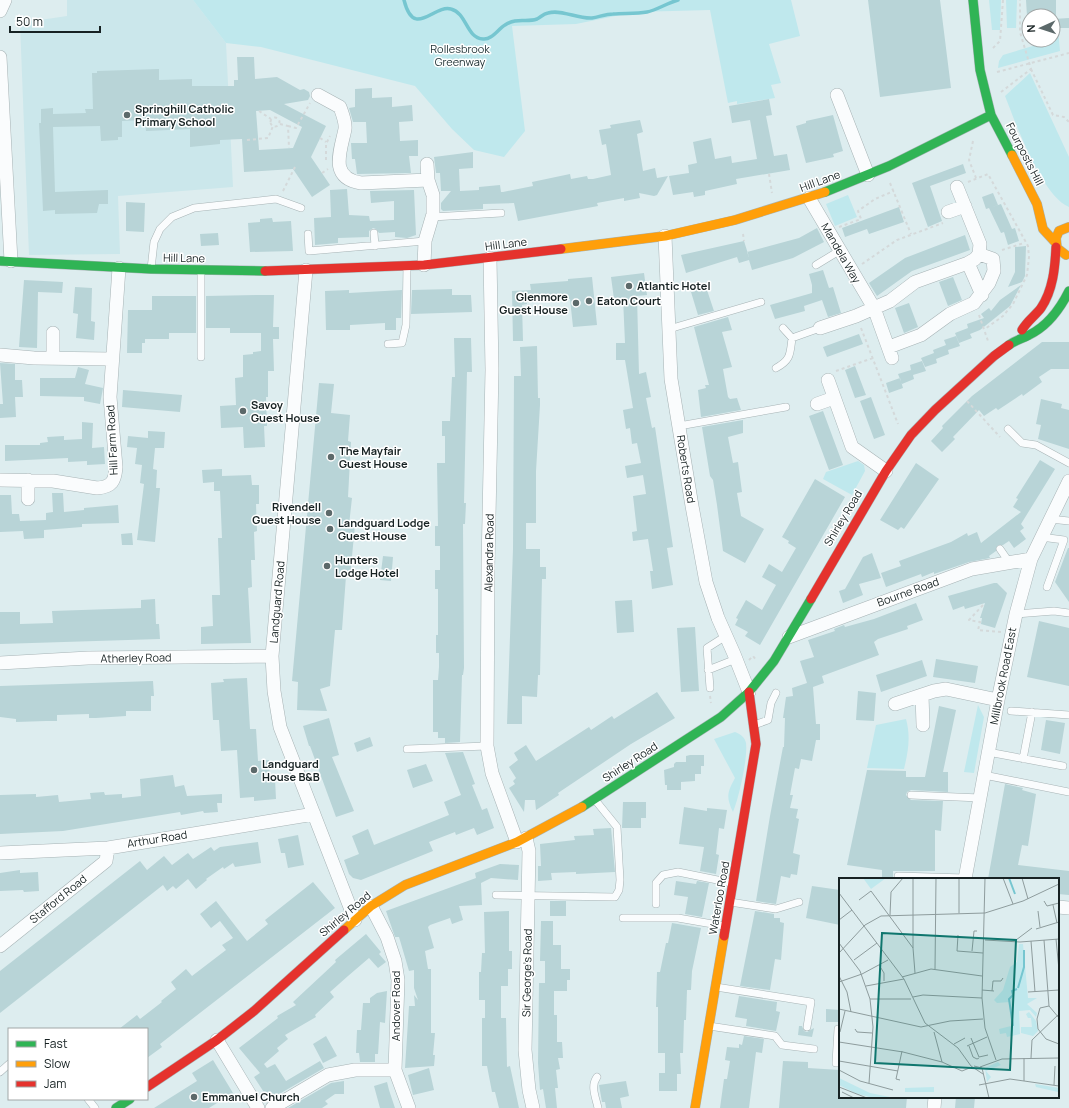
<svg xmlns="http://www.w3.org/2000/svg" width="1069" height="1108" font-family="Manrope,sans-serif">
  <rect width="100%" height="100%" fill="#ddedef"/>
  <path fill="#cbe7eb" d="M67 0H193L226 43 233 187 118 196 120 254 29 255 20 23 67 16Z"/>
  <path fill="#bfe8ed" d="M193 0H791L800 36 769 44 781 83 771 85 775 98 737 104V101L728 103 710 10 635 12 576 24 512 26 525 131 504 157 474 150 452 129 415 86 261 47 226 43Z
    M989 0H1001L1000 30H992Z
    M1006 0H1017L1016 28H1007Z
    M1053 29H1058L1060 51 998 68 999 61 1003 55 1053 40Z
    M1030 73 1069 157V207C1042 196 1016 124 1005 96Z
    M848 195 857 217 835 226 826 204Z
    M858 461 864 465 865 471 852 495 823 479 826 472Z
    M978 705 984 717 974 773 964 772Z
    M906 719C911 737 908 752 904 769L867 768 876 725Z
    M735 732C740 734 745 737 746 743 748 757 739 798 733 812 726 797 727 793 735 778L714 739Z"/>
  <g fill="none" stroke-linecap="round" stroke-linejoin="round">
    <path stroke="#76c6d0" stroke-width="3.5" d="M404 0C414 40 434 4 451 9 467 13 466 38 483 39 492 40 498 29 505 25 517 17 526 23 537 19 541 17 543 14 548 13 562 9 577 19 592 18 599 17 606 14 613 14 624 13 636 14 647 12 657 10 667 3 678 0"/>
  </g>
  <path fill="#b8d4d7" fill-rule="evenodd" d="M868 0H940L951 88 880 97Z
    M1026 0H1056V16H1027Z
    M1069 18V28H1053V19Z
    M237 57H254L255 79 277 77 300 90 304 89 309 92 310 96 308 100 284 104 326 126 311 157 330 185 312 197 293 169 244 172 242 139 220 140V144L190 147V129L146 131 145 120 122 121V137H118V140L101 141 100 126 53 127 55 192 108 190V204H99L97 213 55 214V210L43 211 39 123H41V109L53 108V114L86 113 85 109H93L92 73H97V71L159 69V80L192 79V86H234V80H238ZM270 110 302 127 293 148 259 150 256 111Z
    M372 88V98L392 97V107L412 105 413 121 399 122 400 141 418 140V156H409L411 173 357 174 355 159H352L351 143H367L366 122H353L349 108 355 107V89Z
    M769 99 772 115 766 116 774 156 787 154 790 170 736 179 737 184 705 191V195L694 197 693 192 673 195 669 176 689 173 688 165 697 163 693 142 711 138 715 159 731 156 732 163 757 159 750 120 732 123 729 106Z
    M833 115 843 151 833 154 834 157 806 163 796 126 806 123V121Z
    M640 120 643 132 637 134 643 171 655 168 657 178 668 176 657 195 654 196 639 193 640 198 624 201V198L597 203 598 206 518 221 514 203 483 204V209L443 211 441 209V203L451 191H441L440 173H436L434 157 473 152V168L459 169 460 191 479 190V187L500 185 501 192H503L533 186 532 182 570 174 571 179 587 176 588 179H593L611 175 606 144 602 145 599 130 611 128 610 125Z
    M963 164 966 173 930 186 942 221 928 227 912 183Z
    M347 189 349 215 369 216 370 221 394 220V201L371 203 370 191 414 190 416 235 407 238 395 237V232L379 233 376 229 373 228 369 231V237L338 238V243L315 245 314 218 331 217 330 190Z
    M993 193 998 205 990 208 1001 204 1012 229 1015 228 1019 241 1008 245 1004 232 1001 233 989 208 986 209 982 197Z
    M126 202 145 203 144 232 126 231Z
    M899 207 904 222 869 234 867 229 845 237 842 228Z
    M272 218 273 222 291 221 293 251 250 252 248 223 260 222V219Z
    M817 228 824 242 793 258 752 270 749 260 739 263 737 257 686 273 681 255 744 241 749 257 747 252 799 238Z
    M218 233 219 245 201 246 200 234Z
    M965 235 970 250 912 271 877 296 869 283 905 258Z
    M1026 246 1025 276 1022 282 1008 287 1015 272V247Z
    M823 270 829 288 833 287 841 313 828 317 822 300 804 306 805 311 775 319 770 305 812 293V285L809 274Z
    M644 273 647 295 637 296 639 374 646 372 651 397 646 398 652 428 655 427 673 547 667 548 673 585 652 589 650 571H653L648 539 633 541 632 532 637 531 633 496 646 494 643 475 627 478 625 466 641 463 637 443 632 444 630 428 626 429 623 410 633 408 625 360H616V343H625L623 298 614 299 611 277Z
    M592 277 597 325 573 327 570 299 527 302V304L522 305 523 341H513L512 291 531 290 530 284 568 281V279Z
    M953 277 962 300 948 306 939 282Z
    M24 280 63 282 62 293 38 292 37 348 19 347Z
    M1021 285 1010 306 980 330 970 334 972 338 959 343 955 333 968 328 967 324 984 318 981 314 989 308 991 311 1000 300Z
    M75 287 92 288 91 321 95 322 94 340 76 338 78 314 73 313Z
    M706 287 714 311 698 315 691 292Z
    M452 289V295H471L472 312 411 314 412 290Z
    M349 290V293L402 290 401 318H396V330H385V323L350 325V330H326L325 291Z
    M257 295H274L273 327H279V339H273L274 371H268V397H266L267 426H264L265 447 244 448 243 427 221 428 220 406 236 405 235 378 243 377V355L253 354V352L261 351V333H230V328H206V296Z
    M152 296H196V333H169V339H145V343H142V353H127L128 310H152Z
    M909 303 918 327 904 333 895 308Z
    M728 317 732 330 722 332 732 367 723 369 728 397 730 399 737 398 741 410 701 417 698 390 706 388 705 385H709L694 327Z
    M859 334 863 344 827 357 823 347Z
    M956 336 960 346 948 350 949 354 936 359 937 363 925 367 921 358 934 353 933 350 946 345 944 340Z
    M454 338H471L472 372H467L465 458 464 503H466L465 524H463L464 668 463 675H462L460 742 445 743V738H438V732H433V680H438L439 667V653H436V635H438V589H435V570H440V546H435V526H438L437 463H445V436H442V421H450L452 377H455Z
    M1042 342H1069V369H1051L1039 377 1042 382 1023 396 1022 394 998 410 996 408 984 416 979 410 953 437 955 439 942 452 931 441 943 428 942 426 972 396Z
    M537 346 538 398H540V405L536 471V523H526V549H540V567H546V579H542L540 675H538L537 697 522 696V724H507L513 549 514 376H521L520 347Z
    M922 361 926 371 913 375 914 379 902 384 898 374 911 370 910 365Z
    M0 363 15 364V380H22L23 397H15L16 417 0 418V404H3Z
    M855 366 866 395 855 398 845 370Z
    M78 367 89 370 85 384 103 388 100 404 84 401V397L40 396V378H75Z
    M900 378 903 388 889 393 886 383Z
    M319 383 334 384 331 413 350 415 348 441 351 442 348 497 352 498 349 525H355L350 577 346 576 342 630H335L330 686 320 689 327 711 297 710 298 682 292 681Z
    M123 390 182 395 180 412 122 407Z
    M871 397 885 435 874 439 860 401Z
    M1041 399 1062 404 1061 408 1069 410V449L1038 439 1041 425 1036 424Z
    M823 411 843 465 829 470 809 416Z
    M743 420V433L728 437 733 463 738 462 742 492 737 493 741 516 764 529 745 563 723 551 717 505 713 480 710 476 702 427Z
    M82 422 93 423 92 448 104 447 105 464 87 465V461L68 462V458L5 461V445H40V443L48 442 47 437 64 436V440L82 439Z
    M148 431 165 432 164 448H155L153 469 157 470 156 488H160L155 542 137 540 144 484 140 483 142 465 135 464 137 448 127 447 128 436 148 438Z
    M1040 460 1055 469 1021 524 1024 528 1020 531 1026 539 1014 548 1009 541 1003 545H998L996 551 989 556 990 558 969 562 934 574V572L922 577 921 574 886 587 881 573 901 566 899 561 951 542 967 533 968 536 977 532 981 543 1021 512 1013 507 1018 499 1016 498Z
    M916 463 939 479 904 529 901 527 898 530 880 520Z
    M222 469V476L251 475 252 485H259V504H256L257 531 254 532 255 560H251L252 587 248 588 251 643 201 644V627L213 626 212 595H220L218 538H222L220 491H214V482L203 483 202 470Z
    M815 479 845 497 760 645 745 636 748 632 735 625 738 619 736 618 746 600 762 610 776 585 762 577 769 564 782 572 796 548 788 543 789 541 782 537Z
    M52 493H63L64 512 84 510V508L118 505 119 523 82 524V527L44 530V538L24 539 23 531 0 532V495H11L12 514H19L20 521 46 520V513L53 512Z
    M132 533 133 545H122L121 534Z
    M1068 548H1069V602L1055 582Z
    M872 553 881 578 859 584 863 595 843 603 839 591 845 589 863 557Z
    M383 556 393 557 391 581 380 580Z
    M994 583H997L1007 593 995 628 981 624 982 618H980L985 603 965 609 964 606 953 610 948 596Z
    M155 599 156 624H159L160 639 0 644V612H20V624L53 623 52 611 141 608V600Z
    M632 600 634 632 617 633 615 601Z
    M916 603 923 620 907 626 908 629 878 639 874 642 879 655 822 676 824 683 813 687 816 724H820V740H816L812 761 801 759 799 769 795 768 790 795H793L790 808 798 809 796 818 799 819 793 853 800 855 797 875 791 874 790 878 781 876 776 904 756 901 770 816 783 747H784L785 718H783L786 697 793 696 792 688 807 683 800 661 814 657 808 640 835 631 834 629 844 625 845 627 874 619Z
    M1039 621 1069 628V686L1027 677Z
    M695 627 699 691 681 692 677 628Z
    M936 659 978 666 975 683 933 677Z
    M922 660 927 676 881 692 876 675Z
    M247 678 250 729H256L258 761 269 760 270 780 275 779 276 799 254 801V797L240 798 237 750 221 751 219 720H213L211 683 224 682 223 679Z
    M153 681 154 696H151V711H126V716L96 718H89V714L57 715V721H46L16 722V719L0 717V686Z
    M858 691 876 693 874 721 856 720Z
    M657 692 675 718 631 744 558 793 559 795 536 810 535 800H525L524 812 509 788 515 784 513 781 516 778 509 767 518 760 514 753 526 745 536 761 589 727 591 730 612 716 614 719Z
    M939 706 956 710 943 772H948V792L911 790 907 792 906 795 911 800 943 801 941 831 935 830V871H893V879H882V870L847 865 867 770 906 771V777H925Z
    M329 718 339 755 332 757 354 811 336 817 310 746H309L303 726Z
    M1046 720 1065 723 1060 754 1041 750Z
    M370 737 373 746 357 752 354 743Z
    M463 752 475 784 472 785 482 810 487 808 494 828 477 835 474 828 456 835 455 832 429 842 433 851 361 880 353 878 349 874 344 860 359 854 352 836 368 829 374 845 449 815 444 802 461 795 445 753Z
    M690 755H704V766H701V774H695V781L681 782V790H667V785H665L664 770 674 767V764L676 762H686V756Z
    M426 764 433 781 413 788 407 770Z
    M173 775 175 787 184 785 187 796 222 794V803H217L218 812 204 813 203 811 181 815 180 812 63 831 0 834V795L36 794V797L58 795 59 802 91 799 90 793 104 792 105 795 122 794V798L141 796 140 779Z
    M1005 784 1023 788 1022 790 1036 794 1028 846 1022 845 1018 865 1069 871V895L1058 894V879H988Z
    M623 802H646V818H641V828H622Z
    M684 807 707 811V808L727 810 724 829 719 828 716 854 719 855 716 874 700 871 704 847 679 844Z
    M611 828 615 872 576 874V872L551 873 552 880 538 881V866H541L540 844 575 840 574 836 594 835 593 829Z
    M298 835 304 865 288 868 285 853H281L278 839Z
    M258 842 261 863 235 867 233 863 224 869 223 867 206 879 207 880 196 889 188 879 176 889 173 886 167 891 163 885 0 1013V971L140 861 147 870 164 856 172 865 188 853 193 859 211 847 214 851 220 847Z
    M500 864 519 865 518 880 491 878 481 883 482 905 459 906 463 920 452 924 450 918 430 925 428 927 434 948 425 951 428 969H431V1033H435L433 1055H435L434 1066 405 1068 409 1006H415L414 995 418 1000 414 988V970L409 971 399 937H395L386 911 476 878 475 873Z
    M20 870V873L38 872 39 891 24 892 23 890 0 891V873Z
    M676 881 696 884 697 881 709 883 702 917 685 914 688 897 674 895Z
    M313 882 335 908 178 1030 160 1044 162 1047 147 1058V1029H119L137 1015 140 1019 162 1002 161 1001 176 989 171 982 186 969 192 976 226 950 222 945 233 938 220 921 211 928 200 914 216 901 247 941 268 924 265 920Z
    M812 886 840 890V925L806 918Z
    M550 901H566V916H550Z
    M509 911V951H512V969H508V986H501V1018H506L507 1067 510 1066 519 1108H499L495 1092H492L487 1066H482V1018H485V1000H479V972H481L482 953H485L484 912Z
    M755 911 774 914V918H780V922L784 923 781 960 775 959 770 990 740 986Z
    M541 921H553V945H561V969H570V980H567V991H554V1015H557V1042H562L563 1058H558L560 1069 556 1070 558 1088H555L557 1108H546L543 1089 540 1090 538 1063 539 983H545V961H540Z
    M672 923 701 928 692 971 691 990H687L686 1020H684L683 1053H680L681 1074H677V1091H659V1073H665V1053H658V1007H656L657 972H660L666 943H668Z
    M366 934 381 952 379 954 386 962 378 968 369 958 348 976 330 992 334 997 315 1015 316 1017 285 1035 288 1039 277 1048 279 1051 264 1064 267 1068 275 1064 286 1081 320 1061 324 1068 269 1100 254 1077 260 1073 239 1048 278 1018 277 1016 296 1005 293 1002 336 962 335 960Z
    M387 991 385 1023 380 1022 378 1054H375V1062H360L359 1053H356L357 1030H361L363 1003H370V998L377 993Z
    M739 996 777 1002 776 1011 780 1012 776 1031 746 1026 747 1019 735 1017Z
    M826 1009 840 1010V1022H826Z
    M799 1026H802L804 1031 807 1032 814 1028 812 1037 798 1035Z
    M326 1036 337 1056 323 1063 313 1044Z
    M744 1036 764 1039 762 1053 756 1052 749 1108H720L724 1079H727L730 1061 725 1060 727 1047 739 1048V1044L742 1045Z
    M213 1060 233 1093 209 1108H154L197 1081 192 1073Z
    M783 1061 808 1062V1068L840 1070V1097H907L906 1108H779Z
    M429 1068 434 1090 413 1095 408 1075Z
    M344 1081V1094H335L325 1101 328 1104 322 1108H288L331 1083Z
    M626 1081 629 1096 620 1098 622 1108H606L605 1102H602L599 1085Z
    M387 1082 389 1090 395 1108H380L374 1086Z
    M956 1097H975L974 1108H955Z"/>
  <g fill="none" stroke-linecap="round" stroke-linejoin="round">
    <defs>
      <path id="lane" d="M432 217 501 213
        M374 233 375 246
        M308 234 309 251 425 241
        M816 265 839 251
        M151 269 154 242 160 229 172 217 194 208 276 199 301 208
        M783 328 792 338 820 328
        M669 329 761 302
        M388 344 402 343 406 325 407 266
        M201 357V270
        M776 368C791 360 790 354 792 338
        M679 426 786 407
        M1008 429 1022 443 1036 445 1069 463
        M1050 519 1069 521
        M1041 537 1064 540 1047 587
        M1000 549 1009 562
        M1016 614 1054 611 1069 613
        M708 670 736 659
        M710 688 707 648 726 636
        M1011 711 1069 715
        M754 725 768 720 771 703 776 693
        M407 749 487 746
        M988 752 1063 766
        M1023 759 1032 712
        M984 775 1069 792
        M911 795 980 798
        M898 876 965 878
        M496 895 615 897 619 890 620 880 617 827 596 801
        M730 902 776 909 799 902
        M656 904V883L663 875 678 872 732 883
        M623 918H678L724 926
        M716 987 811 1002 807 1027
        M709 1026 775 1036 782 1045 814 1049
        M840 1029H838L836 1063H840
        M0 1072 9 1064
        M597 1077C590 1086 596 1098 598 1108
        M88 1099 95 1108"/>
      <path id="street" d="M0 11 5 0
        M0 57 11 261
        M318 95 340 107C342 113 346 122 345 129 341 150 328 178 361 183L428 180
        M837 95 868 175
        M809 198 874 308 892 358
        M948 212 965 206
        M665 236 671 379 692 506 706 582 718 618 734 654 749 692
        M490 258 492 370 488 566 487 746 492 773 517 842
        M968 263 982 295
        M424 265 425 241 433 214V195L428 180 427 164
        M306 270 272 656 274 691 280 727 355 920
        M820 328 856 316 890 301 915 282 968 263 975 259 979 254 980 244 957 187
        M889 347 921 335 950 314 974 303 989 283 994 271 993 259 979 254
        M0 355 34 358 111 359
        M53 358V333
        M828 380 852 447 886 471
        M817 404 834 398
        M0 480 53 481 97 488C112 487 115 481 116 467L110 397 119 268
        M28 480V499
        M789 637 972 569 1031 559
        M0 663 88 658 272 656
        M922 695 923 725
        M895 704 934 691 946 689 998 700
        M526 838 529 851 525 1050 529 1090 533 1108
        M0 853 108 848 314 814
        M965 879 998 700 1016 614 1031 559 1069 481
        M371 906 387 937 395 961 398 980 395 1070 409 1108
        M1058 907 1069 908
        M0 946 106 861 108 848
        M217 1040 258 1108
        M272 1108 328 1075 355 1070H395
        M934 1108 935 1097"/>
      <path id="fast" d="M973 0 980 70 991 115 1012 155
        M825 192 889 166 991 115
        M0 261 151 269 265 271
        M1009 345C1016 340 1022 339 1029 335 1048 326 1060 309 1069 291
        M582 807 721 717 749 692 774 661 811 599
        M116 1108 130 1099"/>
      <path id="slow" d="M1012 155 1037 204 1043 229 1055 242
        M561 249 665 236 735 220 825 192
        M1066 255 1057 248 1056 238 1059 231 1069 227
        M344 930 371 906 405 885 517 842 582 807
        M695 1108 724 936"/>
      <path id="jam" d="M265 271 424 265 561 249
        M1022 330C1027 321 1035 316 1041 308 1053 290 1055 268 1056 247
        M811 599 886 471 911 435 935 410 994 356 1009 345
        M724 936 756 744 749 692
        M147 1087 217 1040 254 1011 344 930"/>
    </defs>
    <use href="#lane" stroke="#a7b3b5" stroke-width="8"/>
    <use href="#street" stroke="#a7b3b5" stroke-width="14"/>
    <use href="#fast" stroke="#a7b3b5" stroke-width="10"/>
    <use href="#slow" stroke="#a7b3b5" stroke-width="10"/>
    <use href="#jam" stroke="#a7b3b5" stroke-width="10"/>
    <path stroke="#d4d9da" stroke-width="2" stroke-dasharray="3 3" stroke-linecap="butt" d="M993 48 1000 41 1003 0
      M1031 69 1053 115 1064 117 1069 122
      M997 72 1069 53
      M1001 92 1031 69 1020 32V0
      M259 111 271 119
      M270.5 122a4.5 4.5 0 1 1 9 0a4.5 4.5 0 1 1-9 0Z
      M280 124 288 126 289 148
      M288 126 296 128 310 103
      M320 138 326 142
      M247 140 268 138 273 126
      M973 141 969 160 976 178
      M326 160V144L330 136
      M322 173 328 169
      M769 174 772 193
      M968 182 988 174 1028 246 1029 257 1027 275 1013 304 1003 316 985 329
      M890 183 911 234
      M283 191 295 167
      M839 227 861 219 858 211 875 199 894 191
      M743 234 744 241
      M1002 250 1024 243
      M862 264 897 240 943 223
      M979 315 988 341
      M861 328 898 424
      M836 371 873 358
      M967 401 1000 437
      M983 605 969 620 980 622 978 630 1001 632
      M749 660 753 656 756 660
      M710 696 711 703"/>
    <use href="#lane" stroke="#fafcfd" stroke-width="7"/>
    <use href="#street" stroke="#fafcfd" stroke-width="13"/>
    <use href="#fast" stroke="#30b455" stroke-width="9"/>
    <use href="#slow" stroke="#ff9f0a" stroke-width="9"/>
    <use href="#jam" stroke="#e5322d" stroke-width="9"/>
  </g>
  <g fill="#5c696a" stroke="#fff" stroke-width="1.5">
    <circle cx="127" cy="115" r="4"/>
    <circle cx="629" cy="286" r="4"/>
    <circle cx="589" cy="301" r="4"/>
    <circle cx="576" cy="303" r="4"/>
    <circle cx="243" cy="411" r="4"/>
    <circle cx="331" cy="457" r="4"/>
    <circle cx="329" cy="513" r="4"/>
    <circle cx="330" cy="529" r="4"/>
    <circle cx="327" cy="566" r="4"/>
    <circle cx="254" cy="770" r="4"/>
    <circle cx="194" cy="1097" r="4"/>
  </g>
  <g text-anchor="middle" stroke-width="3" stroke-linejoin="round" paint-order="stroke">
    <g font-size="11" fill="#1a2d30" stroke="#fff">
      <text x="460" y="53">Rollesbrook<tspan x="460" dy="13">Greenway</tspan></text>
    </g>
    <g font-size="11" font-weight="bold" fill="#172223" stroke="#fff" text-anchor="start">
      <text x="135" y="113">Springhill Catholic<tspan x="135" dy="13">Primary School</tspan></text>
      <text x="637" y="290">Atlantic Hotel</text>
      <text x="568" y="301" text-anchor="end">Glenmore<tspan x="568" dy="13">Guest House</tspan></text>
      <text x="597" y="305">Eaton Court</text>
      <text x="251" y="409">Savoy<tspan x="251" dy="13">Guest House</tspan></text>
      <text x="339" y="455">The Mayfair<tspan x="339" dy="13">Guest House</tspan></text>
      <text x="321" y="511" text-anchor="end">Rivendell<tspan x="321" dy="13">Guest House</tspan></text>
      <text x="338" y="527">Landguard Lodge<tspan x="338" dy="13">Guest House</tspan></text>
      <text x="335" y="564">Hunters<tspan x="335" dy="13">Lodge Hotel</tspan></text>
      <text x="262" y="768">Landguard<tspan x="262" dy="13">House B&amp;B</tspan></text>
      <text x="202" y="1101">Emmanuel Church</text>
    </g>
    <g font-size="11" fill="#172223" stroke="#fff">
      <text transform="translate(1025 154) rotate(63)" y="4">Fourposts Hill</text>
      <text transform="translate(820 181) rotate(-20)" y="4">Hill Lane</text>
      <text transform="translate(506 244) rotate(-7)" y="4">Hill Lane</text>
      <text transform="translate(841 253) rotate(60)" y="4">Mandela Way</text>
      <text transform="translate(184 258) rotate(1)" y="4">Hill Lane</text>
      <text transform="translate(112 440) rotate(-93)" y="4">Hill Farm Road</text>
      <text transform="translate(686 469) rotate(81)" y="4">Roberts Road</text>
      <text transform="translate(843 518) rotate(-59)" y="4">Shirley Road</text>
      <text transform="translate(489 553) rotate(-89)" y="4">Alexandra Road</text>
      <text transform="translate(908 592) rotate(-20)" y="4">Bourne Road</text>
      <text transform="translate(277 602) rotate(-85)" y="4">Landguard Road</text>
      <text transform="translate(136 658) rotate(-1)" y="4">Atherley Road</text>
      <text transform="translate(1003 676) rotate(-79)" y="4">Millbrook Road East</text>
      <text transform="translate(630 762) rotate(-33)" y="4">Shirley Road</text>
      <text transform="translate(157 839) rotate(-9)" y="4">Arthur Road</text>
      <text transform="translate(719 898) rotate(-80)" y="4">Waterloo Road</text>
      <text transform="translate(58 899) rotate(-39)" y="4">Stafford Road</text>
      <text transform="translate(345 914) rotate(-40)" y="4">Shirley Road</text>
      <text transform="translate(527 973) rotate(-89)" y="4">Sir George's Road</text>
      <text transform="translate(396 1006) rotate(-90)" y="4">Andover Road</text>
    </g>
  </g>
  <g transform="translate(839 878)">
    <rect width="220" height="220" fill="#ddedef"/>
    <path d="M24 0H47L32 11ZM180 66H184L189 120H198L188 126 198 135 197 139 191 132 180 133 181 156 168 159 167 155 161 156 160 151 172 148 171 124 158 125 155 122 164 112 171 89 178 84ZM190 134 197 143 199 153 194 158 182 155V149H193L192 140H189L187 136ZM159 184 162 187 147 193 152 199 148 204 146 190ZM0 200 31 215 56 220H34L16 215 0 207ZM196 206 220 210 219 214 197 209ZM95 209V214H66V210Z" fill="#bfe8ed"/>
    <path fill="none" stroke="#76c6d0" stroke-width="2" d="M170 0 176 16M179 110 185 89V72M174 148 170 121 174 117 173 113 178 111"/>
    <path fill="none" stroke="#8e9c9d" stroke-width="1" d="M74 0V70L76 95M146 0 143 120 146 150 157 182M164 0 174 26M183 0 189 21M0 15 65 101 86 145 119 170 132 188 144 196M20 22 32 13 74 70M205 23 208 28 220 25M214 27 218 45M199 33 201 49M120 35V0M51 37 52 14 64 0M0 42 13 32M197 51 220 44M119 57 118 73 144 75M217 61 220 92M146 62 181 64 220 61M177 62 193 50M205 62 210 128 220 140M192 63 196 114M0 65 21 93 31 121 34 149 30 205M133 73 135 53H138M0 75 26 47 42 38 146 35 184 23 220 6M15 82 38 65M40 87 45 95V103M96 91 97 0M0 98 8 114 12 134M63 99 92 91 143 98M0 104 23 96 49 82M27 108 65 101M143 112 155 113M153 113 154 103H162L164 100M189 114 220 112M74 119 84 117 143 120M31 121H72M210 128 201 130 198 141 199 151 207 161 220 166M0 131 82 149 111 143 144 141M16 151 18 154 33 155M1 154 6 133M95 154 103 184M132 160 140 179 149 177M0 164 64 174 103 184 123 193 133 189M115 166 126 160M128 168 148 159M130 168 134 179 138 181 140 180M192 180 193 162 220 136M0 183 59 193M135 188 143 190 150 220M141 189 163 181 220 180M0 192 21 203 54 212M61 202 57 201 63 173M185 203V180M140 207 171 201 220 208M215 207 216 188M0 209 28 220M3 214 15 220"/>
    <path fill="#0f766e" fill-opacity="0.15" stroke="#0f766e" stroke-width="2" d="M43 55 177 62 171 192 36 185Z"/>
    <rect width="220" height="220" fill="none" stroke="#172223" stroke-width="2"/>
  </g>
  <rect x="8" y="1028" width="140" height="72" fill="#ffffff" stroke="#a2a7a7"/>
  <rect x="16" y="1041" width="20" height="6" fill="#30b455" stroke="#a2a7a7"/>
  <text x="44" y="1048" font-size="12" fill="#172223">Fast</text>
  <rect x="16" y="1061" width="20" height="6" fill="#ff9f0a" stroke="#a2a7a7"/>
  <text x="44" y="1068" font-size="12" fill="#172223">Slow</text>
  <rect x="16" y="1081" width="20" height="6" fill="#e5322d" stroke="#a2a7a7"/>
  <text x="44" y="1088" font-size="12" fill="#172223">Jam</text>
  <g transform="translate(1041 28) rotate(267)"><circle r="19" fill="#ffffff" stroke="#a2a7a7"/>
  <path d="M0-3L7 15L0 10L-7 15Z" fill="#5c696a"/>
  <text y="-6" font-size="11" font-weight="bold" text-anchor="middle" fill="#172223">N</text>
  </g>
  <path d="M10 26v6h90v-6" fill="none" stroke="#172223" stroke-width="2"/>
  <text x="16" y="26" font-size="12" fill="#172223" stroke="#ffffff" stroke-width="3" paint-order="stroke">50 m</text>
</svg>
